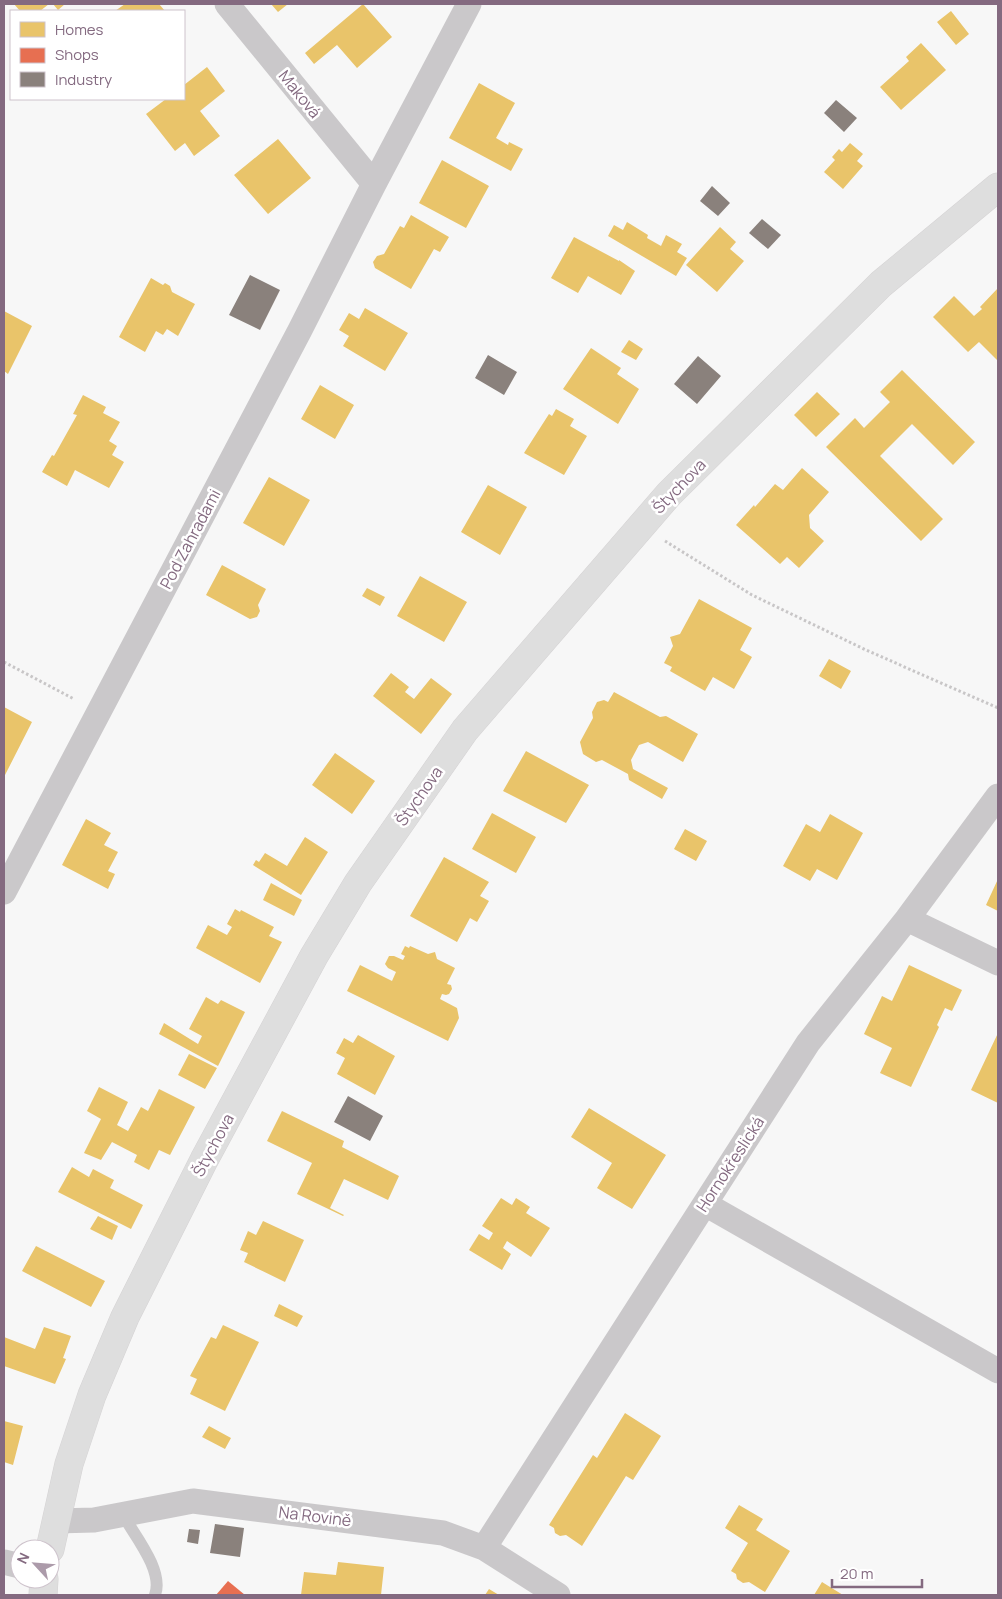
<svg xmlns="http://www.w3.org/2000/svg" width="1002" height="1599" font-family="Manrope,sans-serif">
  <rect width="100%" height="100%" fill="#f7f7f7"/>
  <path fill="#e9c46a" d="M14 4H49L40 11H20Z
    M53 4H65L58 10Z
    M125 4H159L165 11H115Z
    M271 4H288L278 12Z
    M363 4 392 37 357 68 337 45 314 64 305 53Z
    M951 11 969 34 956 45 937 22Z
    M921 43 946 70 901 110 880 87 909 61 906 57Z
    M207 67 225 91 200 111 220 136 194 156 185 143 175 151 146 114 166 99H184V85Z
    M479 83 515 103 496 138 508 145 509 142 523 149 511 171 449 138Z
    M278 139 311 178 268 214 234 175Z
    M850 143 863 154 857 161 863 166 843 189 824 172 835 160 832 157 839 149 842 152Z
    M442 160 489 186 466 228 419 203Z
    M411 215 449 237 440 252 434 249 411 289 375 268 373 262 377 256 384 254 400 226 404 228Z
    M627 222 648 235 647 238 661 246 666 235 682 244 677 252 687 258 676 276 608 236 614 225 623 230Z
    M720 227 736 242 730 249 744 261 717 292 686 265Z
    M574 237 619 261V260L635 271 621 295 588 276 578 293 551 278Z
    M151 278 163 285 165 283 170 286 172 292 195 304 178 336 167 329 163 335 156 331 145 352 119 337Z
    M998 288V361L979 342 968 352 933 317 954 296 974 316 982 309 980 307Z
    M365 308 408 333 385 371 343 346 349 336 339 330 349 313 359 319Z
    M4 311 32 326 8 374 4 371Z
    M629 340 643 349 636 360 621 352Z
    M591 348 621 368 617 374 639 389 618 424 563 389Z
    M902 370 975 442 953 465 912 424 880 456 943 519 921 541 826 447 855 418 864 428 890 402 880 392Z
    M320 385 354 405 335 439 301 419Z
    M817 392 840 414 816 437 794 415Z
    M83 395 106 407 103 413 120 422 109 441 117 446 112 455 124 462 109 488 75 470 67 486 42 472 52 455 54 456 77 415 73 414Z
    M556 409 574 419 570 426 587 436 564 475 524 453 549 414 552 416Z
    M802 468 829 492 809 515 810 528 824 541 799 568 787 557 780 564 736 525 754 505 755 507 775 484 783 490Z
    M269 477 310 500 284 546 243 523Z
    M488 485 527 507 500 555 461 532Z
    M222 565 266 589 258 605 260 611 257 617 250 619 206 595Z
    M420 576 467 602 444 642 397 616Z
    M367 588 385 597 380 606 362 596Z
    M699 599 752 628 740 650 752 657 734 689 713 677 705 691 670 671 672 667 664 663 673 646 670 637 680 634Z
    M829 659 851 671 841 689 819 676Z
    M391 673 409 687 405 692 414 699 431 678 452 694 421 734 373 696Z
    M614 692 660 717 666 716 698 734 683 762 648 742 639 745 631 760 633 769 668 788 662 799 629 780 628 774 602 760 596 762 583 754 580 742 593 718 592 712 597 702 604 700 608 702Z
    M4 707 32 722 4 777Z
    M526 751 589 785 566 823 503 791Z
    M335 753 375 781 352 814 312 785Z
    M492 813 536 837 516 873 472 849Z
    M830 814 863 833 837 880 817 869 810 881 783 866 806 824 820 832Z
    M86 819 111 833 104 845 118 852 108 871 115 874 108 889 62 865Z
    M685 829 707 841 696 861 674 849Z
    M305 837 328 852 301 895 253 865 256 860 259 862 265 853 287 866Z
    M444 857 489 882 480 896 489 901 477 922 470 918 457 942 410 916Z
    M998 879V911L986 905Z
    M271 883 302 900 294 916 263 900Z
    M235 909 240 912 241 910 274 927 269 936 282 942 260 983 196 948 208 925 227 935 232 927 227 924Z
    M405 946 409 948 410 946 428 954 435 952 437 959 455 968 447 984 451 985 452 989 449 994 446 995 442 994 440 999 457 1008 459 1018 448 1041 347 991 360 965 392 981 396 972 388 968 385 964 389 956H394L403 960 405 956 401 954Z
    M909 965 962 990 952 1011 945 1008 937 1025 939 1027 911 1087 880 1073 892 1048 864 1034 882 996 892 1001Z
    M206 997 218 1004 221 1000 245 1012 218 1066 159 1034 164 1023 198 1044 202 1036 189 1029Z
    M998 1033V1103L971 1090Z
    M358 1035 395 1056 375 1095 337 1074 345 1058 336 1053 344 1038 353 1043Z
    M189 1054 217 1068 205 1089 178 1075Z
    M99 1087 128 1102 117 1125 128 1131 141 1107 148 1111 159 1089 195 1107 170 1155 159 1150 149 1170 134 1162 137 1155 112 1142 101 1160 84 1153 101 1119 87 1111Z
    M589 1108 666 1155 632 1209 597 1188 612 1163 571 1137Z
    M282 1111 344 1141 342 1147 399 1176 388 1200 344 1179 330 1208 344 1215 343 1216 297 1194 312 1163 267 1141Z
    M72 1167 89 1177 93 1169 114 1180 110 1188 143 1205 131 1229 58 1192Z
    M501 1198 512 1205 516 1198 530 1207 526 1213 550 1228 531 1257 507 1241 503 1248 511 1254 502 1270 469 1250 479 1234 489 1240 493 1233 482 1226Z
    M98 1216 118 1226 112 1240 90 1229Z
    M263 1221 304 1240 285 1282 244 1262 248 1253 240 1250 248 1231 256 1235Z
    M36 1246 105 1281 91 1307 22 1271Z
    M279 1304 303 1316 297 1327 274 1316Z
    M223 1325 259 1342 225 1411 190 1394 197 1379 190 1376 211 1337 216 1339Z
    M44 1327 71 1336 63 1358 66 1359 55 1384 4 1366V1337L35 1349Z
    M625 1413 661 1436 633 1480 626 1476 582 1546 566 1535 560 1536 555 1533 554 1528 549 1525 593 1455 597 1458Z
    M4 1421 23 1426 13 1465 4 1462Z
    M209 1426 231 1438 225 1449 202 1437Z
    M739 1505 763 1519 756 1530 790 1551 765 1592 749 1582 743 1583 737 1579 736 1574 731 1571 748 1543 725 1528Z
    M338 1562 384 1567 381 1595H301L304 1572 336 1575Z
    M822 1582 843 1595H814Z
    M489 1589 499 1595H485Z"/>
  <path fill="#e76f51" d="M228 1581 245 1595H216Z"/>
  <path fill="#8a817c" d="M836 100 857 118 844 132 824 113Z
    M712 186 730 203 718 216 700 201Z
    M762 219 781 235 768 249 749 233Z
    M250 275 280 290 260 330 229 315Z
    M488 355 517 372 504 395 475 378Z
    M698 356 721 376 697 404 674 384Z
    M348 1096 383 1116 370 1141 334 1122Z
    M215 1524 244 1528 240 1557 210 1553Z
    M189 1529 200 1530 198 1544 187 1542Z"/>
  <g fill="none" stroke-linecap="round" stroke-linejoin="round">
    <defs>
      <path id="secondary" d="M50 1549 69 1464 92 1395 125 1317 204 1160 314 956 358 883 465 730 669 494 881 284 998 187
        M43 1595 44 1579"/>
    </defs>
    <use href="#secondary" stroke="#d5d3d4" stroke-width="29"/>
    <path stroke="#c8c6c7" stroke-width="3" stroke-dasharray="2.5 2.5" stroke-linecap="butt" d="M665 541 752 595 866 650 998 708
      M4 662 74 699"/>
    <path stroke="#cac8ca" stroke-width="12" d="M123 1515C135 1536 164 1571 155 1595"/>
    <path stroke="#cac8ca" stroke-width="25" d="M227 4 374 184
      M4 892 300 330 374 184 469 4
      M907 919 998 963
      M705 1204 998 1371
      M56 1521 94 1520 193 1501 443 1533 484 1548 558 1595
      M484 1548 808 1043 907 919 998 796
      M4 1562 20 1566"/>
    <use href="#secondary" stroke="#dedede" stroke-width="28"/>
  </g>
  <g text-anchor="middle" stroke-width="5" stroke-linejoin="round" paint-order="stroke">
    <g font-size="16" fill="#846a80" stroke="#fff">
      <text transform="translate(300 94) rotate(51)" y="6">Maková</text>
      <text transform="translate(679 486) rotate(-46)" y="6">Štychova</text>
      <text transform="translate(190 539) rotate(-62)" y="6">Pod Zahradami</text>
      <text transform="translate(419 796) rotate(-55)" y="6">Štychova</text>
      <text transform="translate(213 1145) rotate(-62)" y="6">Štychova</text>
      <text transform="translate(730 1164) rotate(-57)" y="6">Hornokřeslická</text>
      <text transform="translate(315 1516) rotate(7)" y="6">Na Rovině</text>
    </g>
  </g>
  <rect width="1002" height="1599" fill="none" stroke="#846a80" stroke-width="10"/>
  <rect x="10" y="10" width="175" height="90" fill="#ffffff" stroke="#cec3cc"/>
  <rect x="20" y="22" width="25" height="15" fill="#e9c46a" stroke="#cec3cc"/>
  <text x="55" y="35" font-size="15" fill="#846a80">Homes</text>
  <rect x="20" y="48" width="25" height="15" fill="#e76f51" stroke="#cec3cc"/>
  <text x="55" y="60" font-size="15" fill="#846a80">Shops</text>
  <rect x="20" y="72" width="25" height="15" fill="#8a817c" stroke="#cec3cc"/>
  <text x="55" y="85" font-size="15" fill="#846a80">Industry</text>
  <g transform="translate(35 1564) rotate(296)"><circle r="24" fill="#ffffff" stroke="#cec3cc"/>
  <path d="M0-4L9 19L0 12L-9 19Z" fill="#ac9baa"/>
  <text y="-8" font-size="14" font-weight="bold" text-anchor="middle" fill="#846a80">N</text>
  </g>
  <path d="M832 1579v8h90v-8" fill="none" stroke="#846a80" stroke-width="2.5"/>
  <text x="840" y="1579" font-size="15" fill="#846a80" stroke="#ffffff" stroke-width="4" paint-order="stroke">20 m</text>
</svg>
